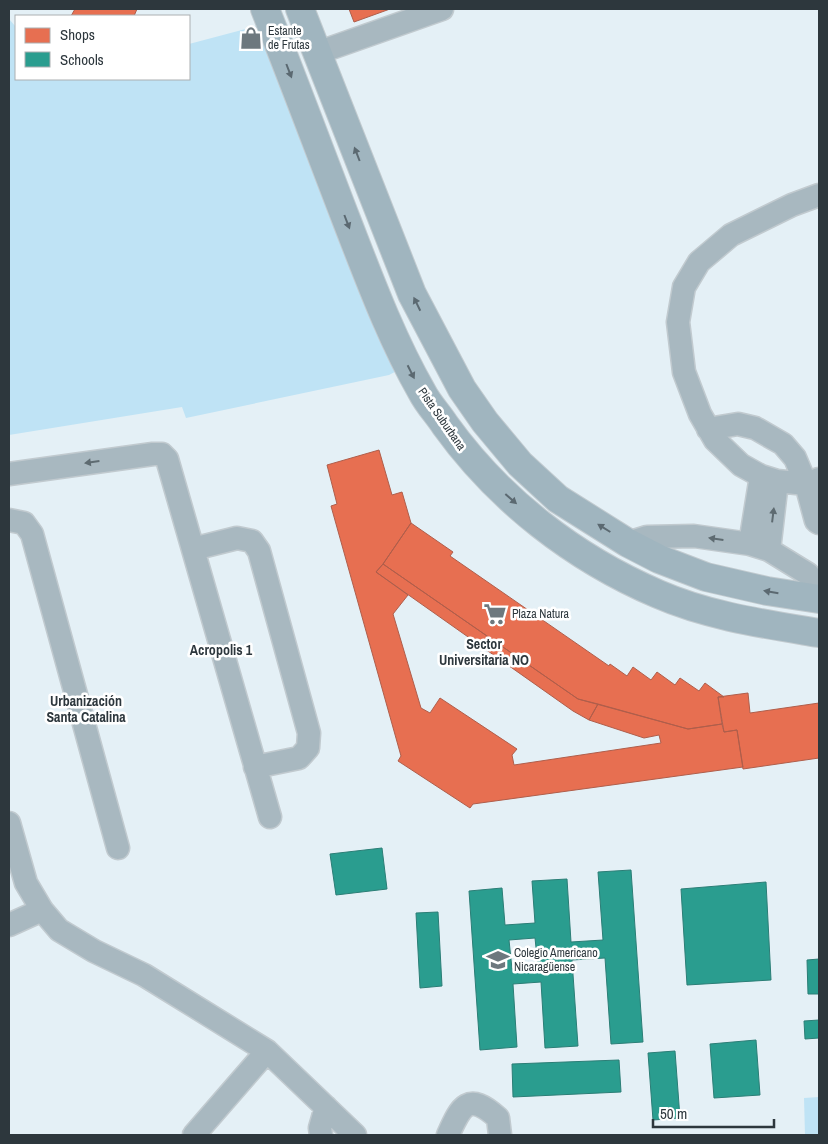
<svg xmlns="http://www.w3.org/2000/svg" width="828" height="1144" font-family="'Archivo Narrow',sans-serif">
  <rect width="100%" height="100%" fill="#e4f0f6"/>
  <path fill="#bfe3f5" d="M9 19 16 27V79H189V44L261 25 408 365 389 375 186 418 182 407 9 435Z
    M819 1097V1135H805L804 1098Z"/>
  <path fill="#e76f51" stroke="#af5e4b" d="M75 9H137L134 16H71Z
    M349 9H390L354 22Z
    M379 450 392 495 402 492 411 523 383 564 376 572 408 595 393 614 421 708 430 713 440 698 517 749 512 755 514 765 661 743 659 735 644 738 589 720 598 704 688 729 722 724 724 732 737 730 743 767 473 804 470 808 398 761 401 756 331 506 337 504 327 465Z
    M411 523 453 552 450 556 609 666 610 664 627 676 633 667 651 680 657 672 675 685 680 678 699 691 705 683 724 697H718L722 724 688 729 578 699 383 564Z
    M383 564 578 699 598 704 589 720 573 711 376 572Z
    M748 693 750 713 819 703V758L743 769 737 730 724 732 718 697Z"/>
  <path fill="#2a9d8f" stroke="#2b7e76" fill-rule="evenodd" d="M382 848 387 889 336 895 330 854Z
    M631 870 643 1042 611 1044 605 958 572 960 578 1046 545 1048 541 982 513 984 517 1047 480 1050 469 891 502 888 505 925 535 923 532 881 567 879 571 942 603 940 598 872ZM535 938 538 967 512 969 509 940Z
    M766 882 771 980 687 985 681 889Z
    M438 912 442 986 420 988 416 913Z
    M819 959V994H808L807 960Z
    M819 1020V1038L805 1039 804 1021Z
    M756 1040 760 1095 714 1098 710 1044Z
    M675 1051 680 1118 653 1120 648 1053Z
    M619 1060 621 1092 513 1097 512 1064Z"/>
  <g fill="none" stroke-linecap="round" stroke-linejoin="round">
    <defs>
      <path id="minor" d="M317 53 442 9
        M819 195 792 205 731 235 699 262 684 287 678 322 684 372 700 414 715 440 741 465 761 476 777 481 806 484 819 479
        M708 429 738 424 755 428 783 444 795 458 806 484 816 521 819 523
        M9 474 153 454H162L167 459 270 817
        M9 520 24 523 32 534 118 848
        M628 543 647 537 694 536 750 544 769 550 808 574 819 589
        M750 544 761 476
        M193 549 237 538 252 541 259 551 309 733 308 748 299 758 255 767
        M769 550 777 481
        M9 823 26 883 42 910 59 930 94 951 144 975 267 1051 355 1135
        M9 925 42 910
        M194 1135 267 1051
        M321 1135 320 1128 326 1107
        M448 1135C461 1106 468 1091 498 1118L500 1135"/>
      <path id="major" d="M265 9C293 79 319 149 346 219 369 278 391 338 422 392 428 404 438 414 445 425 499 500 574 558 658 594 708 616 765 624 819 633
        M300 9 412 294 462 389 485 422 520 464 558 499 628 543 659 559 706 577 767 591 819 599"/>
    </defs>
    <use href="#minor" stroke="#c1cacf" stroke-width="25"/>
    <use href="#major" stroke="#c1cacf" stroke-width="30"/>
    <use href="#minor" stroke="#a8b8c0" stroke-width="22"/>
    <use href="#major" stroke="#a0b5bf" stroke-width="28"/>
  </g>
  <defs><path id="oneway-solid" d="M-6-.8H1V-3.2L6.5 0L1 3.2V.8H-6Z" transform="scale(1.25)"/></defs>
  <g fill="#5b6971">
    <use href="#oneway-solid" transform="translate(289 71) rotate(69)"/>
    <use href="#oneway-solid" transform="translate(357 154) rotate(-111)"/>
    <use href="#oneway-solid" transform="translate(347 222) rotate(69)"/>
    <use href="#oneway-solid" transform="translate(417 304) rotate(-116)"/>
    <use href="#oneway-solid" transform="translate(411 372) rotate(63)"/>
    <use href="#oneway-solid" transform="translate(511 499) rotate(41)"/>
    <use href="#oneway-solid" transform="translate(604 528) rotate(-148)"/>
    <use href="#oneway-solid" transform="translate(771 592) rotate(-170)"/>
  </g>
  <g fill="#5e6b71">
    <use href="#oneway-solid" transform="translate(92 462) rotate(172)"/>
    <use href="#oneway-solid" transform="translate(773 515) rotate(-83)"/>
    <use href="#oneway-solid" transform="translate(716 539) rotate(-172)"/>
  </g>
  <defs>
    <symbol id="shop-bare" viewBox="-9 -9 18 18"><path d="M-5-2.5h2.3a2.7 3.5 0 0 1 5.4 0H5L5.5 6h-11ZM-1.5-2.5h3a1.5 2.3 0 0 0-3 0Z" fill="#6d787e" stroke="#fff" stroke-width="2.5" paint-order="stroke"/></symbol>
    <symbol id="supermarket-bare" viewBox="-9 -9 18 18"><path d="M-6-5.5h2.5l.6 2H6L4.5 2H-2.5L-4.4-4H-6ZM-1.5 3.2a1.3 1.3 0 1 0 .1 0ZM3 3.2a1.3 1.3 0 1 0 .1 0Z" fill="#6d787e" stroke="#fff" stroke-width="2.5" paint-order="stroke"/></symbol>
    <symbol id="school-bare" viewBox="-9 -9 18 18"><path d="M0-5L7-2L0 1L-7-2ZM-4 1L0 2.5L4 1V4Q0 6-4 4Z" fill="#6d787e" stroke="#fff" stroke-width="2.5" paint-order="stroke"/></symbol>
  </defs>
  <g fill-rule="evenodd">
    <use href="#shop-bare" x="235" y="22" width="32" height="32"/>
    <use href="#supermarket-bare" x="479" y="598" width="32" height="32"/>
    <use href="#school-bare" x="482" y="944" width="32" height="32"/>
  </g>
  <g text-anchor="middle" stroke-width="5" stroke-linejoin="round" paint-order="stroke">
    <g font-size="12" fill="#2d373d" stroke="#fff" text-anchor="start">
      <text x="268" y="35">Estante<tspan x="268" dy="14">de Frutas</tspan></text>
      <text x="512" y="618">Plaza Natura</text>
      <text x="514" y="957">Colegio Americano<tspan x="514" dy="14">Nicaragüense</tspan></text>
    </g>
    <g font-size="12" fill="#2d373d" stroke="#fff">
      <text transform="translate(442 419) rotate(55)" y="4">Pista Suburbana</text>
    </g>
    <g font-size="14" font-weight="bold" fill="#2d373d" stroke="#fff">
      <text x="484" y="649">Sector<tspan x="484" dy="16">Universitaria NO</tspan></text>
      <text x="221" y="655">Acropolis 1</text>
      <text x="86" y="706">Urbanización<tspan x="86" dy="16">Santa Catalina</tspan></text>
    </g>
  </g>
  <rect width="828" height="1144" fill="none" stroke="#2d373d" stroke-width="20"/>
  <rect x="15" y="15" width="175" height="65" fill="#ffffff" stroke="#abafb1"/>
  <rect x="25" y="28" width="25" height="15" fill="#e76f51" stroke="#abafb1"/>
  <text x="60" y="40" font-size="15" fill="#2d373d">Shops</text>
  <rect x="25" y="52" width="25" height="15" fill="#2a9d8f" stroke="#abafb1"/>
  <text x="60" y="65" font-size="15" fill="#2d373d">Schools</text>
  <path d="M653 1119v8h121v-8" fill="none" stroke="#2d373d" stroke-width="2.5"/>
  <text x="660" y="1119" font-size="15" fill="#2d373d" stroke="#ffffff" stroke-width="4" paint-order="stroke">50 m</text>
</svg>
